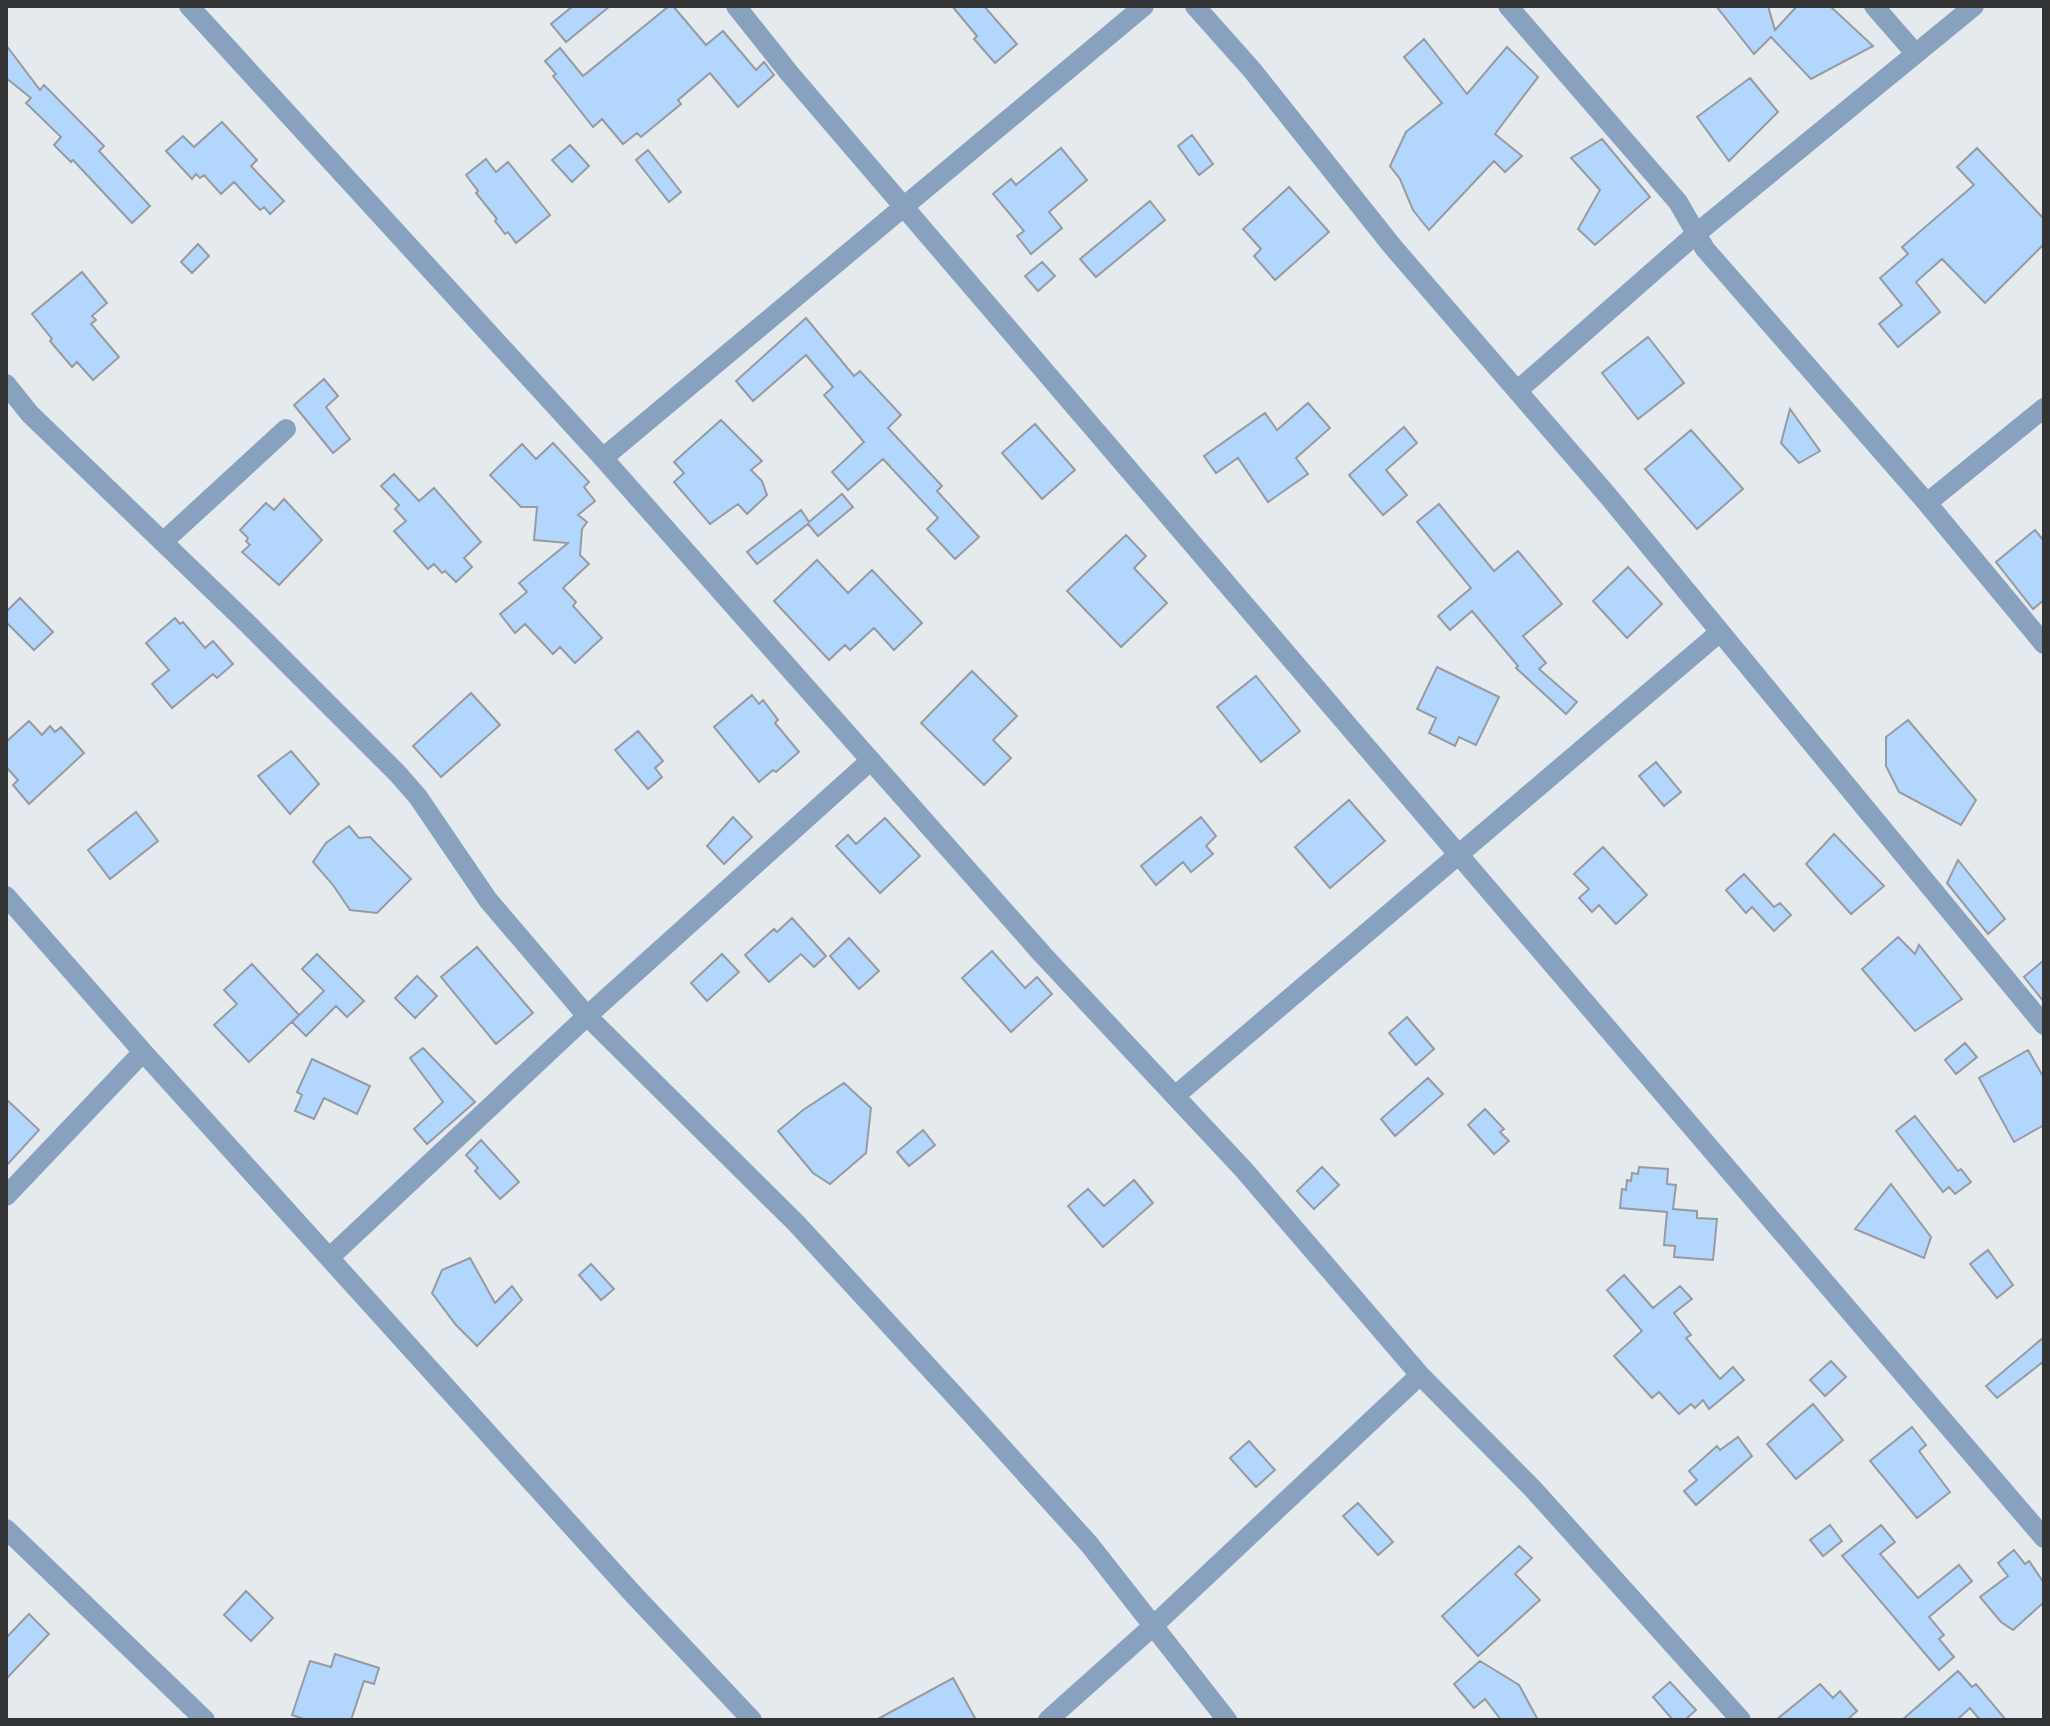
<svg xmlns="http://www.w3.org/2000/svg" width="2050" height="1726" font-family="Helvetica,sans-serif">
  <rect width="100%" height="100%" fill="#e5eaef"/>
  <path fill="#b3d6ff" stroke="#979ba0" stroke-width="2" d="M573 6H610L566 42 551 24Z
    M669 6H673L706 45 723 31 756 70 764 62 774 75 738 107 710 73 678 100 681 104 641 137 637 133 623 144 602 119 593 127 553 76 556 74 545 61 560 48 583 76Z
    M952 6H984L1017 44 995 63 974 39 977 36Z
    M1716 6H1768L1775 30 1797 6H1830L1873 46 1811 79 1771 37 1754 54Z
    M1424 39 1467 94 1507 47 1538 77 1495 134 1522 156 1505 172 1494 161 1429 230 1413 210 1400 179 1390 166 1406 132 1442 103 1404 57Z
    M6 45 40 90 44 85 104 146 99 151 150 206 132 223 73 160 71 162 54 145 61 137 26 103 31 98 6 78Z
    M1750 78 1778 112 1729 161 1697 117Z
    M222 122 257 160 251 166 284 201 270 214 264 207 260 210 234 182 221 194 204 175 200 178 196 174 192 179 166 151 183 136 194 147Z
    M1192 135 1213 164 1199 175 1178 146Z
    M1602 139 1650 197 1595 245 1578 229 1600 190 1571 158Z
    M570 145 589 166 572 182 552 160Z
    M1061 148 1087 180 1049 212 1062 228 1031 254 1017 236 1024 231 993 194 1011 179 1016 185Z
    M1977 148 2044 219V244L1985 303 1942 259 1916 282 1940 312 1898 347 1879 324 1902 305 1880 278 1908 254 1902 247 1974 185 1957 167Z
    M648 150 681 192 669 202 636 160Z
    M486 159 496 172 508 162 550 215 516 243 508 232 505 234 495 221 497 219 476 193 478 191 466 175Z
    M1289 187 1329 232 1275 280 1254 256 1261 249 1243 229Z
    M1150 201 1165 220 1096 277 1080 259Z
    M198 244 209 256 192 273 181 262Z
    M1042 262 1055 276 1038 291 1025 276Z
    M82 272 107 303 92 316 96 320 91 324 119 357 93 380 77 362 72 367 50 341 52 339 32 314Z
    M806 318 854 376 860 371 901 415 888 428 942 486 937 491 979 537 955 559 927 529 938 518 883 459 848 490 832 472 864 442 824 395 833 387 806 355 753 401 736 381Z
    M1648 337 1684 383 1638 419 1602 373Z
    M324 379 338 396 326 407 350 439 333 453 294 405Z
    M1308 403 1330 428 1296 458 1308 474 1268 502 1238 458 1216 473 1204 456 1265 413 1277 430Z
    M1790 409 1820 451 1799 463 1781 443Z
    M721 420 762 461 751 470 762 481 767 495 747 514 738 504 710 524 674 482 684 473 674 462Z
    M1035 424 1075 470 1042 499 1002 453Z
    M1404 427 1417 443 1386 470 1407 495 1383 515 1349 475Z
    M1691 430 1743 489 1697 529 1645 469Z
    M553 443 589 482 584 487 595 501 578 515 587 522 582 529 580 555 589 564 563 588 576 602 573 606 602 638 575 663 560 647 553 654 525 624 515 633 500 614 527 592 519 583 568 543 534 540 537 507H521L490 475 522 444 536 459Z
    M394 474 419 501 434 488 481 542 464 558 472 567 456 582 445 571 442 573 434 564 428 569 394 531 406 521 395 509 399 505 381 486Z
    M842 494 853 507 818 536 808 524 757 564 747 552 801 510 809 522Z
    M284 499 322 540 279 585 242 552 250 545 246 541 248 538 240 530 266 503 274 510Z
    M1439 504 1494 571 1518 551 1562 604 1523 636 1546 663 1539 669 1577 702 1566 714 1516 668 1518 666 1472 611 1450 630 1438 616 1471 588 1417 522Z
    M2035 530 2044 541V600L2033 609 1996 562Z
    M1126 535 1146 556 1134 568 1167 603 1121 647 1067 591Z
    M817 560 848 593 872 570 922 623 894 650 874 628 850 650 845 645 829 660 774 601Z
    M1628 567 1662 604 1627 638 1593 601Z
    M20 598 53 632 34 650 6 622V612Z
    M175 618 180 624 183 622 205 648 213 641 233 664 217 678 213 674 172 708 152 684 169 670 146 643Z
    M1437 667 1499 697 1476 745 1459 737 1455 746 1429 733 1436 718 1417 709Z
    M972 671 1017 716 993 740 1011 758 984 785 921 723Z
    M1256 676 1300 731 1261 762 1217 707Z
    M471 693 500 725 441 777 413 746Z
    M752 695 759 704 763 700 778 720 775 723 799 752 776 772 773 770 759 782 714 727Z
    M1908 720 1976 800 1961 825 1899 792 1886 766V737Z
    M29 721 42 735 50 726 55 732 61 727 84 753 29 804 13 785 18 780 6 767V742Z
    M638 731 663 761 655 768 662 777 648 789 615 750Z
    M291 751 319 784 290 814 258 776Z
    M1656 762 1681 792 1664 806 1639 776Z
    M1349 800 1385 841 1330 888 1295 847Z
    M136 812 158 841 110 879 88 850Z
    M733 817 752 837 724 864 707 846Z
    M1201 817 1216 836 1206 846 1213 854 1191 872 1183 862 1156 885 1141 866Z
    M885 818 920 856 880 893 836 846 848 835 856 844Z
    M349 826 359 838 370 837 411 879 377 913 350 910 333 885 313 862 326 843Z
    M1834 834 1884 886 1851 914 1806 864Z
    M1603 847 1647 895 1616 924 1599 905 1592 912 1579 898 1589 889 1574 874Z
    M1958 860 2005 919 1988 934 1947 883Z
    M1744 874 1774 907 1780 903 1791 915 1774 931 1752 907 1746 913 1726 890Z
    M792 918 826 956 814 967 801 954 769 982 745 955 774 929 777 932Z
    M1898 937 1915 954 1919 945 1962 999 1915 1031 1862 969Z
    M849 938 879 971 859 989 830 956Z
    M477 947 533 1013 496 1044 441 977Z
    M992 951 1025 988 1037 977 1052 994 1011 1032 962 978Z
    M317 954 364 1001 347 1017 336 1006 306 1036 292 1022 324 991 302 969Z
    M722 954 739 972 707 1001 691 983Z
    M2044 960V1002L2024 977Z
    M252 964 299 1015 249 1062 214 1025 237 1004 224 990Z
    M417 976 437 996 415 1018 395 998Z
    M1407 1017 1434 1049 1416 1065 1389 1033Z
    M1965 1043 1977 1057 1956 1074 1945 1060Z
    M423 1048 475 1102 427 1144 414 1129 443 1102 410 1058Z
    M2028 1050 2044 1078V1125L2014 1142 1979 1078Z
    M312 1059 370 1086 357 1114 324 1098 314 1119 295 1111 302 1095 297 1092Z
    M1428 1078 1443 1094 1395 1136 1381 1119Z
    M844 1083 871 1108 866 1153 830 1184 813 1173 778 1131 803 1110Z
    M6 1099 39 1130 6 1166Z
    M1485 1109 1504 1129 1500 1132 1509 1141 1494 1154 1468 1125Z
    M1915 1116 1958 1171 1961 1169 1971 1182 1955 1194 1949 1187 1943 1192 1896 1131Z
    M923 1130 935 1145 909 1166 897 1152Z
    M481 1140 519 1182 500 1199 475 1171 478 1168 466 1155Z
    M1322 1167 1339 1185 1314 1209 1297 1191Z
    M1639 1167 1668 1169 1667 1184 1676 1185 1673 1209 1697 1211V1218L1717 1219 1713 1260 1674 1257 1675 1246 1664 1245 1667 1212 1620 1208 1622 1189 1626 1190 1627 1180 1631 1181 1632 1173 1638 1174Z
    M1134 1180 1153 1203 1103 1247 1068 1206 1088 1189 1104 1206Z
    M1891 1184 1931 1237 1924 1258 1855 1229Z
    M1988 1250 2013 1285 1997 1298 1970 1264Z
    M470 1258 495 1303 512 1286 522 1300 477 1346 456 1325 432 1293 442 1270Z
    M591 1264 614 1289 601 1300 579 1275Z
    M1624 1275 1653 1308 1680 1286 1692 1299 1674 1313 1691 1335 1686 1338 1720 1379 1733 1367 1744 1380 1709 1409 1703 1400 1695 1408 1691 1404 1679 1414 1659 1392 1652 1398 1614 1356 1642 1331 1607 1290Z
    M2044 1337V1361L1997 1398 1986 1386Z
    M1831 1361 1846 1377 1825 1396 1810 1380Z
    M1813 1404 1843 1440 1796 1479 1767 1444Z
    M1912 1427 1926 1445 1919 1451 1950 1492 1917 1518 1870 1461Z
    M1738 1437 1752 1456 1696 1505 1684 1491 1697 1480 1689 1471 1717 1446 1720 1450Z
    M1249 1441 1275 1470 1256 1487 1230 1458Z
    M1358 1503 1393 1542 1378 1555 1343 1516Z
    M1830 1525 1842 1541 1823 1556 1810 1540Z
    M1881 1525 1895 1542 1880 1554 1918 1598 1959 1565 1972 1581 1929 1617 1944 1635 1939 1639 1954 1657 1939 1670 1842 1556Z
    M1519 1546 1532 1558 1515 1574 1540 1600 1478 1656 1442 1616Z
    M2014 1550 2025 1564 2029 1561 2044 1583V1602L2013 1630 2001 1622 1980 1597 2008 1576 1998 1563Z
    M246 1591 273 1618 251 1641 224 1615Z
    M29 1614 49 1634 6 1679V1638Z
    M335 1654 379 1668 374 1684 364 1681 351 1720H307L292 1715 310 1661 331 1667Z
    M1480 1661 1519 1685 1538 1720H1501L1485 1699 1474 1708 1454 1684Z
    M1958 1671 1972 1687 1976 1684 2006 1720H1980L1970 1708 1957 1720H1902Z
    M953 1678 976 1720H876Z
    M1670 1682 1696 1710 1685 1720H1673L1653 1697Z
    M1820 1684 1833 1698 1840 1691 1857 1711 1847 1720H1776Z"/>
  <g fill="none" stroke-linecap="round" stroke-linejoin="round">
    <path stroke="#88a1be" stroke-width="20" d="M189 6 603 458 1043 955 1244 1170 1420 1375 1533 1489 1741 1720
      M736 6 790 74 2044 1538
      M1195 6 1252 70 1393 247 1609 497 2044 1025
      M1508 6 1678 202 1705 249 1927 503 2044 644
      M1874 6 1915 53
      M6 384 30 414 248 624 398 774 418 797 488 900 587 1016 796 1223 967 1409 1089 1544 1227 1720
      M1517 391 1697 233 1974 6
      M603 458 1144 6
      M1927 503 2044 408
      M163 542 286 429
      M6 896 143 1052 634 1595 752 1720
      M1175 1096 1720 632
      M6 1196 143 1052
      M330 1257 587 1016 870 761
      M6 1529 205 1720
      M1048 1720 1152 1627 1420 1375"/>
  </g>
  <rect width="2050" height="1726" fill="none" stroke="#313335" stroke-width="16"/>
</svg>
